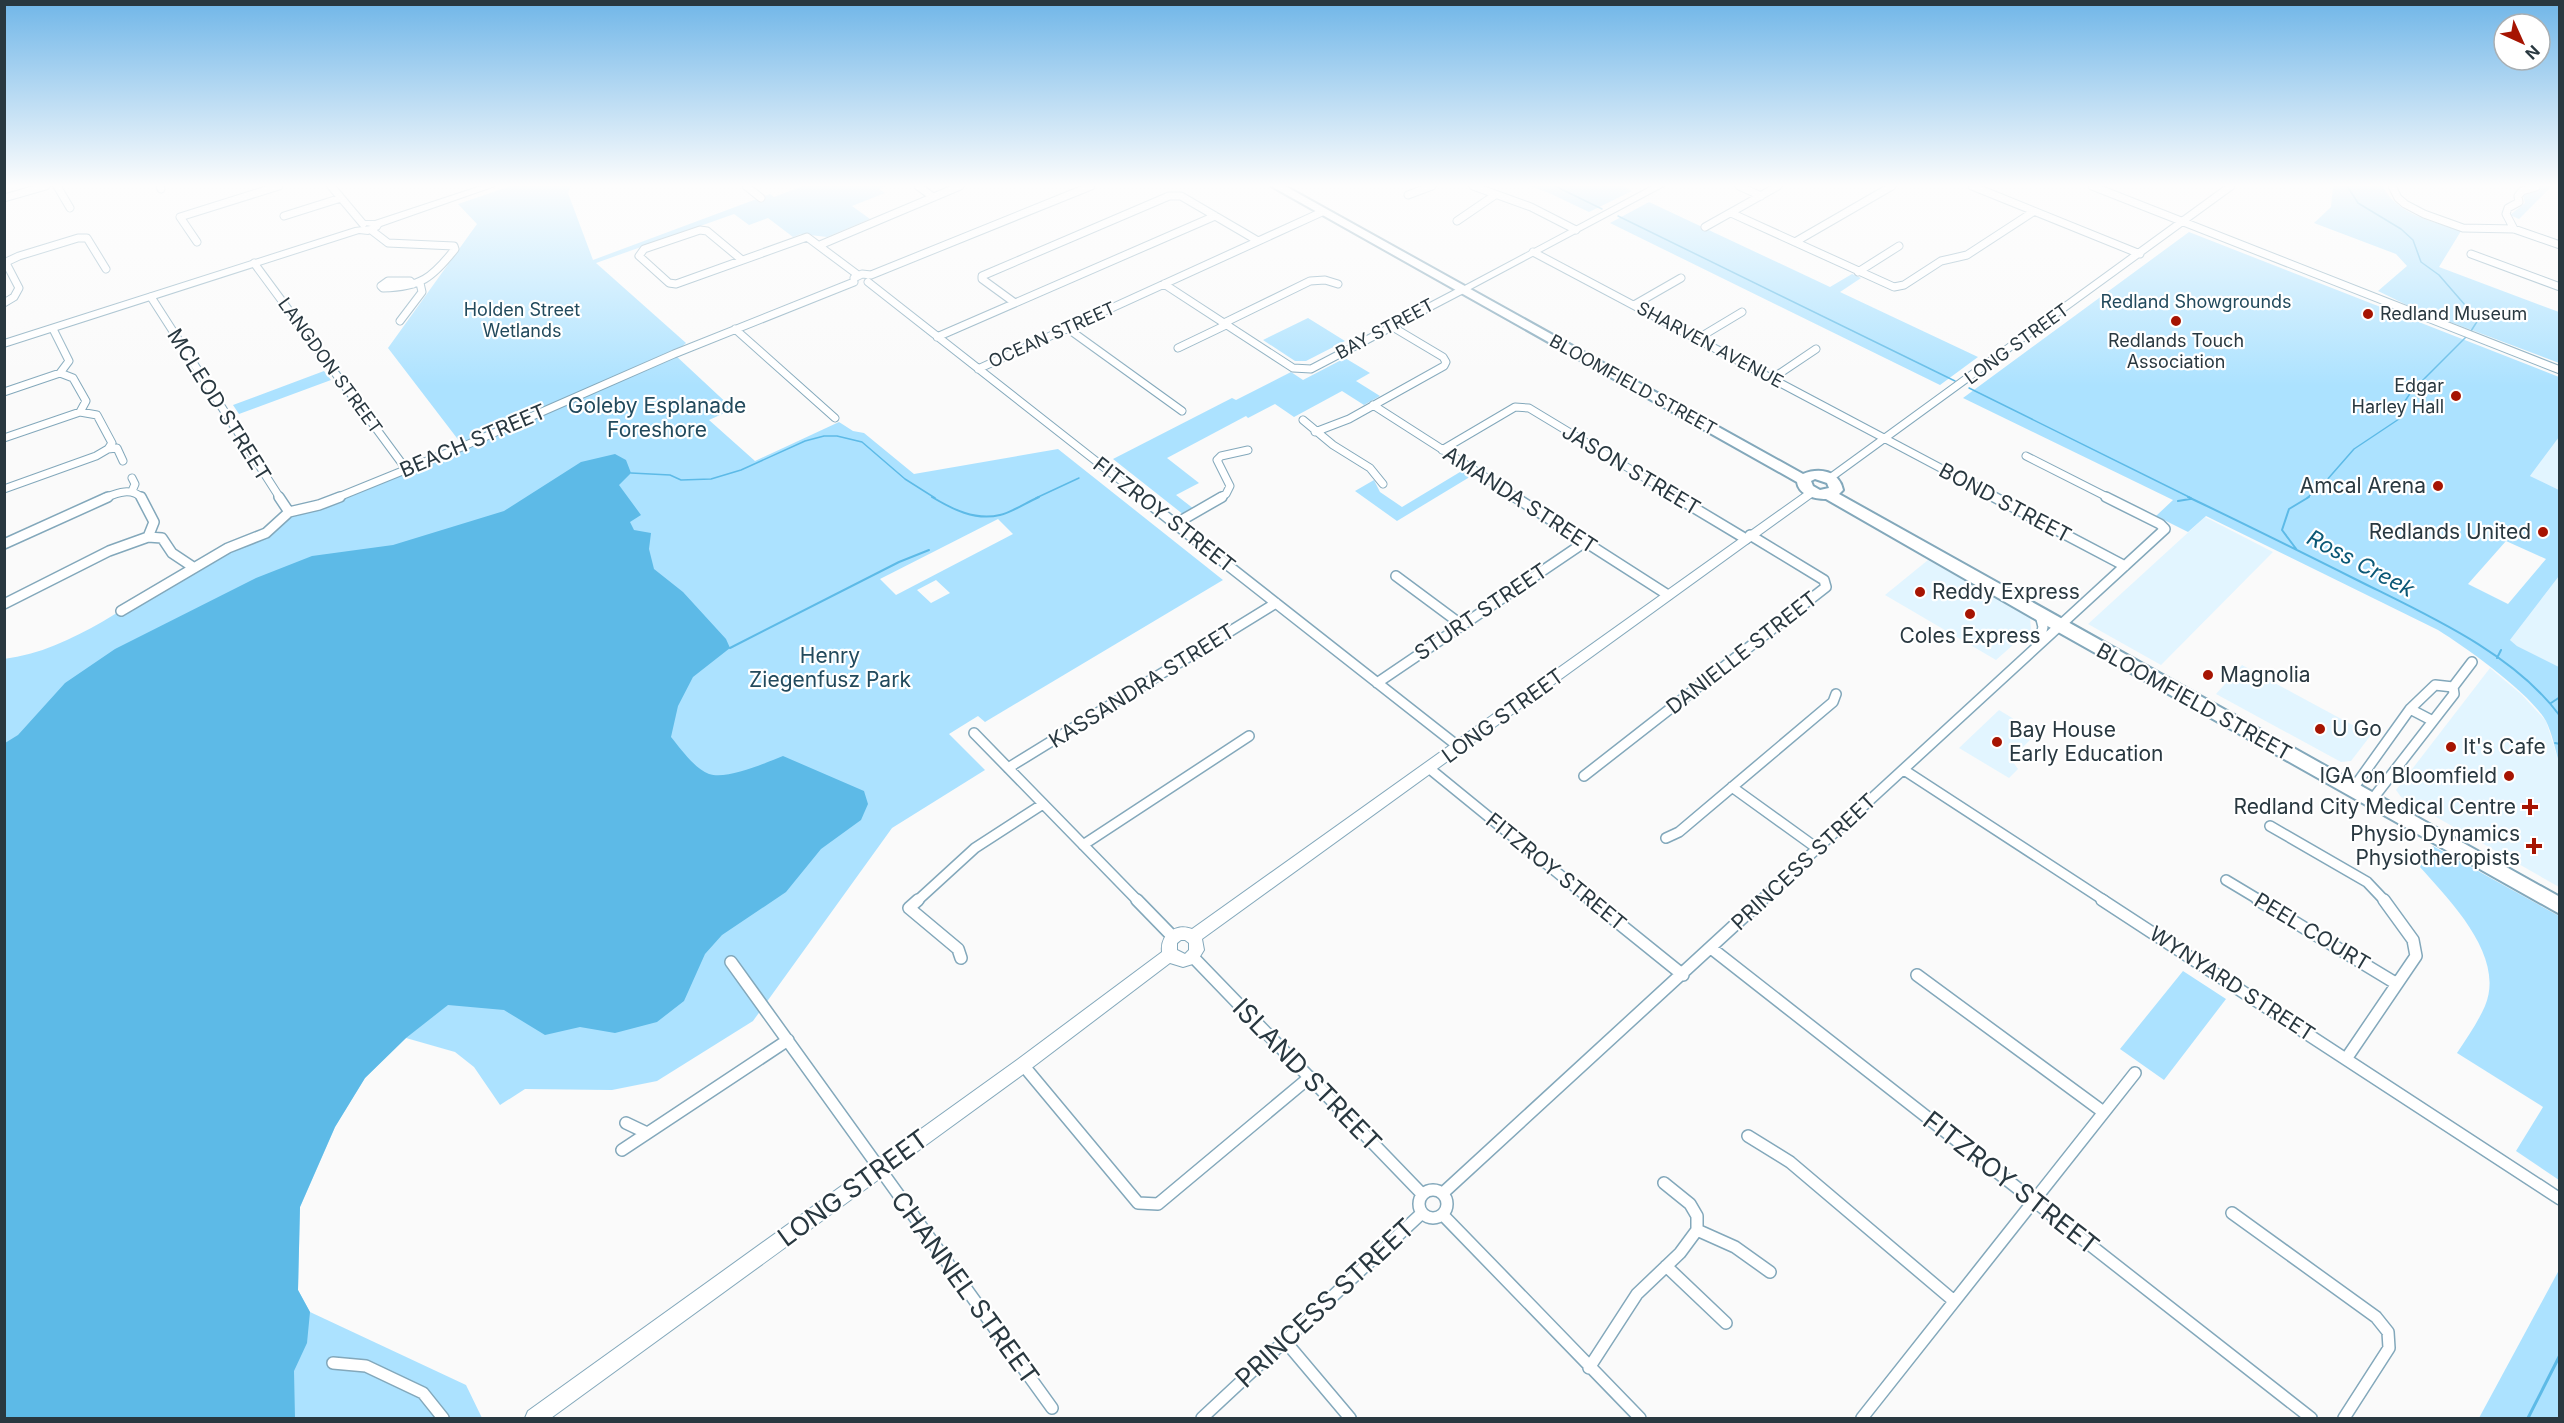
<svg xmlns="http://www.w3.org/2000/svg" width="2564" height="1423" font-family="Inter,sans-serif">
  <rect width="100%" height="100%" fill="#fafafa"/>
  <path fill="#e2f5ff" d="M2559 437V490L2530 476Z
    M2205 517 2273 552 2161 665 2088 624Z
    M1928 560 2030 617 2031 629 1996 660 1885 595Z
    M2559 576V667L2517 646 2510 640Z
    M2242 665 2295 694 2371 735 2351 761 2341 762 2216 694Z
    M2490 668 2522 695 2546 721 2559 762V887L2401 797 2396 790Z
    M1999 710 2037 733 2011 759 2018 769 2009 778 1959 748Z"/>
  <path fill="#ace2ff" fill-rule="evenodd" d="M511 186H571L568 193 593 260 770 194 774 197 803 186H886L879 189 885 193 852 206 870 219 827 237 801 234 793 237 768 218 749 225 734 214 596 263 686 343 674 354 733 409 709 420 755 461 839 422 853 431 864 433 914 474 1058 449 1223 580 985 722 978 716 949 734 985 770 892 828 753 1021 657 1081 612 1090 525 1089 500 1105 474 1067 455 1052 406 1038 365 1078 335 1127 300 1207 298 1290 310 1312 466 1385 482 1418H124L5 928 4 659C75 650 132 599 194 567 217 555 242 546 264 533 282 524 279 513 302 510L463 446 388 348 477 224 458 204ZM998 519 1013 534 896 595 880 579ZM936 580 950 593 931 603 917 590Z
    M1529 186H1623L1632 191 1589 212 1549 193Z
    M2333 186H2383C2395 214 2435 222 2461 231L2439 267 2559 312V363L2413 308 2378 291 2407 266 2396 254 2314 223 2331 207Z
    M2539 186H2552L2519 219 2510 215 2525 203 2523 196Z
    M1649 202 1830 287 1852 274 1861 278 1840 292 1978 357 1940 385 1610 223Z
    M2189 232 2559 377V437L2530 476 2559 490V576L2510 640 2517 646 2559 667V762C2555 749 2552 733 2546 721 2530 693 2467 648 2438 630L2206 516 2188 532 2156 516 2173 500 1963 398ZM2506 541 2546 559 2508 604 2468 584Z
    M1308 318 1345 341 1306 361H1295L1263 340Z
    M1345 358 1370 373 1356 381 1380 396 1364 405 1342 391 1294 417 1275 404 1248 418 1246 416 1167 458 1199 483 1176 495 1194 509 1184 515 1113 459 1232 398 1236 400 1291 372 1303 380Z
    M324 371 331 380 239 414 233 405Z
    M1465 469 1473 475 1397 521 1355 491 1374 480 1380 492 1402 507Z
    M2433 846 2559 916V1180L2516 1151 2543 1107 2457 1053C2467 1038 2478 1022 2485 1006 2506 956 2450 901 2420 867Z
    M2183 971 2226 999 2164 1080 2120 1049Z
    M2559 1270V1418H2479Z"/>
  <path fill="#5dbae7" d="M615 454 626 460 631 473 619 485 641 515 630 522 634 530 651 533 649 549 654 569 683 592 726 639 730 648 693 677 678 706 671 737C680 748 695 769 709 774 727 780 765 763 783 756L864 791 868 804 861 820 821 849 786 892 722 935 705 954 684 1001 657 1022 615 1033 580 1027 545 1035 504 1010 448 1005 406 1038 365 1078 335 1127 300 1207 298 1290 310 1312 307 1343 294 1371 295 1418H5V743L18 735 65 683 115 649 256 578 312 556 393 545 504 511 581 462Z"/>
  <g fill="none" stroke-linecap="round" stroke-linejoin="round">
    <path stroke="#5dbae7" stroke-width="1.5" d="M1555 186 1602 209
      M2347 186 2358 203 2401 229 2413 240 2421 262 2439 275 2478 320 2471 331
      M1618 216 1955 381
      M1969 388 2191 498
      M631 473 670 475 681 480 711 479 741 470 805 441 824 436H837L862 442 905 479 935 498
      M1036 498 1079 478
      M2307 498 2326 481 2354 449 2402 417 2405 401 2411 392 2466 337"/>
    <path stroke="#5dbae7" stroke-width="2" d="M932 497C952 509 975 521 1000 515 1013 512 1027 502 1039 497
      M2188 497C2245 524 2301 552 2357 580 2425 614 2514 653 2560 716
      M2178 501 2190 499
      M2297 550 2282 530 2289 509 2309 497
      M730 648 899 562 929 550
      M2497 658 2501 650
      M2551 703 2560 697
      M2555 743 2560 744"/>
    <path stroke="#5dbae7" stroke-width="3" d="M2528 1418 2560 1355"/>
    <defs>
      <path id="street-far2" d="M57 186 70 208
        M160 186 161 189
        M331 186 363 224
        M746 186 761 198
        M918 186 933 197
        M1473 186 1531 207 1576 230
        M1739 186 1761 196
        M1972 186 2140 254
        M2092 186 2560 370
        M2392 186 2398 198 2405 204 2424 214 2463 228 2514 229 2560 245
        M1408 195 1432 186
        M4 198 46 186
        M1731 213 1894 287 1904 285 1941 261 1967 255 2033 212
        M284 216 341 198
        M1457 221 1495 195
        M1705 227 1778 186
        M2514 229 2506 214 2508 208 2519 202 2518 196 2522 191 2536 187
        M371 230 388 243 454 246 455 249C432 278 421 287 383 288L381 286 388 281H410L413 284
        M197 242 180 217 279 186
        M1795 242 1892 186
        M820 245 960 186
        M1533 252 1997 498
        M2471 254 2560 287
        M742 260 707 231 700 230 644 249 639 256 669 283 676 284 807 237 858 275
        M4 263 19 256 78 238H87L106 269
        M254 263 406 469
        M1858 272 1899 246
        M854 278 862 274 871 275 1091 186
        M868 282 1143 498
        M1164 284 1293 368 1311 369 1462 290
        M151 297 280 498
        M4 303 14 297 19 288 6 263
        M1015 303 982 279V276L1169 196H1181L1258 241
        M1634 305 1681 278
        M400 321 422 292 420 283
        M1224 323 1310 281 1325 280 1338 284
        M1067 328 1182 411
        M735 329 835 418
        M937 337 1215 216
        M1697 339 1742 312
        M1178 348 1226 325
        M978 369 1322 212
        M1773 378 1816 349
        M4 392 60 373
        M1373 405 1518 498
        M1303 420 1333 445 1370 468 1383 484
        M1315 432 1349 419 1444 366 1446 362 1443 357 1391 326
        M4 438 80 412
        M108 449 117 448 123 461
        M1442 450 1515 407 1529 408 1678 498
        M2026 456 2109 498
        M132 478 135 484 132 491
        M1830 478 2231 186
        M4 489 96 456 108 449 112 443 97 415 80 412 86 401 73 378 60 373 69 361 53 329
        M104 498C117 493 131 487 142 498
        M336 498 464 446 674 354 854 282
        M1219 498 1226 494 1230 486 1217 460 1221 456 1248 450"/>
      <path id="street-far1" d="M141 497 154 522 148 537 162 538 172 553 193 567
        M279 497 289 512
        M1141 497 1459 747
        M1515 497 1668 595
        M1676 497 1746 539
        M1994 497 2125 566
        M289 512 319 505 340 497
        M1175 524 1222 497
        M4 544 108 497
        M1396 576 1462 625
        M4 604 109 551 148 537
        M121 611 228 548 266 533 289 512
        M2038 645 2043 627 2040 615
        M1377 683 1585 542
        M2410 709 2433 721
        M974 733 1138 901
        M1008 768 1276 603
        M1430 769 1592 901
        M1904 770 2105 901
        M1584 776 1826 587 1824 580 1750 535
        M1732 787 1818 849
        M2352 790 2410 709 2435 685 2453 687
        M2371 801 2454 694 2453 687 2472 662
        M2270 826 2367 882 2385 901
        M1666 838 1679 832 1833 702 1836 694
        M1083 845 1249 736
        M2226 880 2261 901
        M917 901 975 848 1043 804
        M1760 901 2165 529 2160 524 2106 497"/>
      <path id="street" d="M918 900 909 908 958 949 961 958
        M1137 900 1174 938
        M1590 900 1683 975
        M2102 900 2560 1199
        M2258 900 2397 984
        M1711 948 2311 1418
        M1193 957 1422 1194
        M731 962 1052 1408
        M1917 975 2102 1111
        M2346 1059 2416 956 2413 940 2384 900
        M1023 1065 1138 1203 1158 1204 1310 1077
        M626 1123 647 1133
        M1748 1136 1790 1162 1954 1301
        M622 1150 788 1040
        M1419 1204a14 14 0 1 1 28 0a14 14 0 1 1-28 0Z
        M1443 1193 1762 900
        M2232 1213 2376 1317 2388 1332 2389 1348 2344 1418
        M1443 1215 1640 1418
        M1697 1230 1735 1247 1770 1272
        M1666 1266 1726 1323
        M1285 1341 1350 1418
        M333 1363 366 1366 423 1393 443 1418
        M1589 1368 1637 1294 1680 1253 1697 1230V1216L1690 1204 1664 1183
        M1202 1418 1422 1213
        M1862 1418 2135 1073"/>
      <path id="secondary" d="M481 186H495L381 226 379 229 368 234 359 233 4 347V340L355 228 371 226 365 225V221H375Z
        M1652 186H1664L1465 292 1457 290Z
        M1811 488 1817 492 1815 495 1202 939 1204 950 1196 963 1183 967 1170 963 1029 1070 551 1418H525L528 1411 1017 1060 1162 952C1160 934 1176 923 1192 929ZM1181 940H1185L1189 943V950L1185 954 1177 950V943Z"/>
      <path id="highway" d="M1271 186H1285L1803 474C1820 467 1839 471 1843 490L1839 494 2560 897V914L2035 619 1826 499C1814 499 1799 495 1797 482ZM1815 479 1827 483 1829 488 1820 490 1813 486 1811 481Z"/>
    </defs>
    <use href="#street-far2" stroke="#83a8bb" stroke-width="9"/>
    <use href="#street-far1" stroke="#83a8bb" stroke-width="12"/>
    <use href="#street" stroke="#83a8bb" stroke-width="14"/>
    <use href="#secondary" stroke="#83a8bb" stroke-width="2"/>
    <use href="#highway" stroke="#83a8bb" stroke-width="4"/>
    <use href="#street-far2" stroke="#fff" stroke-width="7"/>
    <use href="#street-far1" stroke="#fff" stroke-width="9"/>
    <use href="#street" stroke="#fff" stroke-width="11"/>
    <use href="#secondary" fill="#fff" fill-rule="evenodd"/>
    <use href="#highway" fill="#fff" fill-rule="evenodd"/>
  </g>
  <linearGradient id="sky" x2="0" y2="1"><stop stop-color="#70b6e8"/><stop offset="0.48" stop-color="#fdfdfd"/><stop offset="1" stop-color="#fdfdfd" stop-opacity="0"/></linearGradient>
  <rect width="2564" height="386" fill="url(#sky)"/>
  <g fill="#a61402" stroke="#fff" stroke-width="2">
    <circle cx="2368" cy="314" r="6"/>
    <circle cx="2176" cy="321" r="6"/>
    <circle cx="2456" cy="396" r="6"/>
    <circle cx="2438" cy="486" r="6"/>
    <circle cx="2543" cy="532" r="6"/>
    <circle cx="1920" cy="592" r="6"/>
    <circle cx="1970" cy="614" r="6"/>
    <circle cx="2208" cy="675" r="6"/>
    <circle cx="2320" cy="729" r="6"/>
    <circle cx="1997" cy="742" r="6"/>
    <circle cx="2451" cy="747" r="6"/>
    <circle cx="2509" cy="776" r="6"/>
    <path d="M2527 798h6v6h6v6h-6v6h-6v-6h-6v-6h6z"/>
    <path d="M2531 837h6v6h6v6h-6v6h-6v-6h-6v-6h6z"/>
  </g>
  <g text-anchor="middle" stroke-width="4.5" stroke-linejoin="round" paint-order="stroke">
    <g font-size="18" fill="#224a5d" stroke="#fff">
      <text x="2196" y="308">Redland Showgrounds</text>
      <text x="522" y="316">Holden Street<tspan x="522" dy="21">Wetlands</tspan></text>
    </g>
    <g font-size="18" fill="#293840" stroke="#fff" text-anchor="start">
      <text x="2380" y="320">Redland Museum</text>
      <text x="2176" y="347" text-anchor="middle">Redlands Touch<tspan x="2176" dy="21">Association</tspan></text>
      <text x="2444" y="392" text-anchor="end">Edgar<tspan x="2444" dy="21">Harley Hall</tspan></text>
    </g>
    <g font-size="18" fill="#293840" stroke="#fff">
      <text transform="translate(1385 329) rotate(-28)" y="6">BAY STREET</text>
      <text transform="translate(1052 335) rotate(-24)" y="6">OCEAN STREET</text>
      <text transform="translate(2017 344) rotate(-36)" y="6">LONG STREET</text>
      <text transform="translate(1710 345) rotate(28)" y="6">SHARVEN AVENUE</text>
      <text transform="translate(330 366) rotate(54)" y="6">LANGDON STREET</text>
      <text transform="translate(1633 385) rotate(29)" y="6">BLOOMFIELD STREET</text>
    </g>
    <g font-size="21" fill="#293840" stroke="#fff">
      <text transform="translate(219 405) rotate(58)" y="7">MCLEOD STREET</text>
      <text transform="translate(473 441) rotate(-23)" y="7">BEACH STREET</text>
      <text transform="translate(1631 470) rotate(31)" y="7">JASON STREET</text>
      <text transform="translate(1520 500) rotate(33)" y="7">AMANDA STREET</text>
      <text transform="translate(2005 503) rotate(28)" y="7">BOND STREET</text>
      <text transform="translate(1164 515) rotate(38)" y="7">FITZROY STREET</text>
      <text transform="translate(1481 612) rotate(-34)" y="7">STURT STREET</text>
      <text transform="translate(1742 653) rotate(-38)" y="7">DANIELLE STREET</text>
      <text transform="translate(1142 686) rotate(-32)" y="7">KASSANDRA STREET</text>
      <text transform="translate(2194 702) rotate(29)" y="7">BLOOMFIELD STREET</text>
      <text transform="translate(1503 716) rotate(-36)" y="7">LONG STREET</text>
      <text transform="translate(1804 862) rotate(-43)" y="7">PRINCESS STREET</text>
      <text transform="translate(1556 872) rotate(39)" y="7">FITZROY STREET</text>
      <text transform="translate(2312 932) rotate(31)" y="7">PEEL COURT</text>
      <text transform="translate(2232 984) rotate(33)" y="7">WYNYARD STREET</text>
    </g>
    <g font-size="21" fill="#224a5d" stroke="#fff">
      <text x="657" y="413">Goleby Esplanade<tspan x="657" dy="24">Foreshore</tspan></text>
      <text x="830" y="663">Henry<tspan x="830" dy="24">Ziegenfusz Park</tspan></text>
    </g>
    <g font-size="21" fill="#293840" stroke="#fff" text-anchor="end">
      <text x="2426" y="493">Amcal Arena</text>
      <text x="2531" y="539">Redlands United</text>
      <text x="1932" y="599" text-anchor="start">Reddy Express</text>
      <text x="1970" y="643" text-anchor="middle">Coles Express</text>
      <text x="2220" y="682" text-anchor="start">Magnolia</text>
      <text x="2332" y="736" text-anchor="start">U Go</text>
      <text x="2009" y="737" text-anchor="start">Bay House<tspan x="2009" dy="24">Early Education</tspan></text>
      <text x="2463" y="754" text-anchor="start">It's Cafe</text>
      <text x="2497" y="783">IGA on Bloomfield</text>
      <text x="2516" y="814">Redland City Medical Centre</text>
      <text x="2520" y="841">Physio Dynamics<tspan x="2520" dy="24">Physiotheropists</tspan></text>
    </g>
    <g font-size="22" font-style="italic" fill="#0b5876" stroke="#fff">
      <text transform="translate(2361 563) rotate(28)" y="8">Ross Creek</text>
    </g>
    <g font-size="26" fill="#293840" stroke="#fff">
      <text transform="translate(1307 1075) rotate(46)" y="9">ISLAND STREET</text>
      <text transform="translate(2011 1183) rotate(38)" y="9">FITZROY STREET</text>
      <text transform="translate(853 1188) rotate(-36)" y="9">LONG STREET</text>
      <text transform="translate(965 1288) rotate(54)" y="9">CHANNEL STREET</text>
      <text transform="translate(1325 1303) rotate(-43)" y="9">PRINCESS STREET</text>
    </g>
  </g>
  <rect width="2564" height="1423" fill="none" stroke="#293840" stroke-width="12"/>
  <g transform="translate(2522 42) rotate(135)"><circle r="28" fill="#ffffff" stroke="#a9afb3" stroke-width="1.5"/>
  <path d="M0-4.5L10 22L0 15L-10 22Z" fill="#a61402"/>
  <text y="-9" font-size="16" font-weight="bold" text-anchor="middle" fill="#293840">N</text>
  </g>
</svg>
